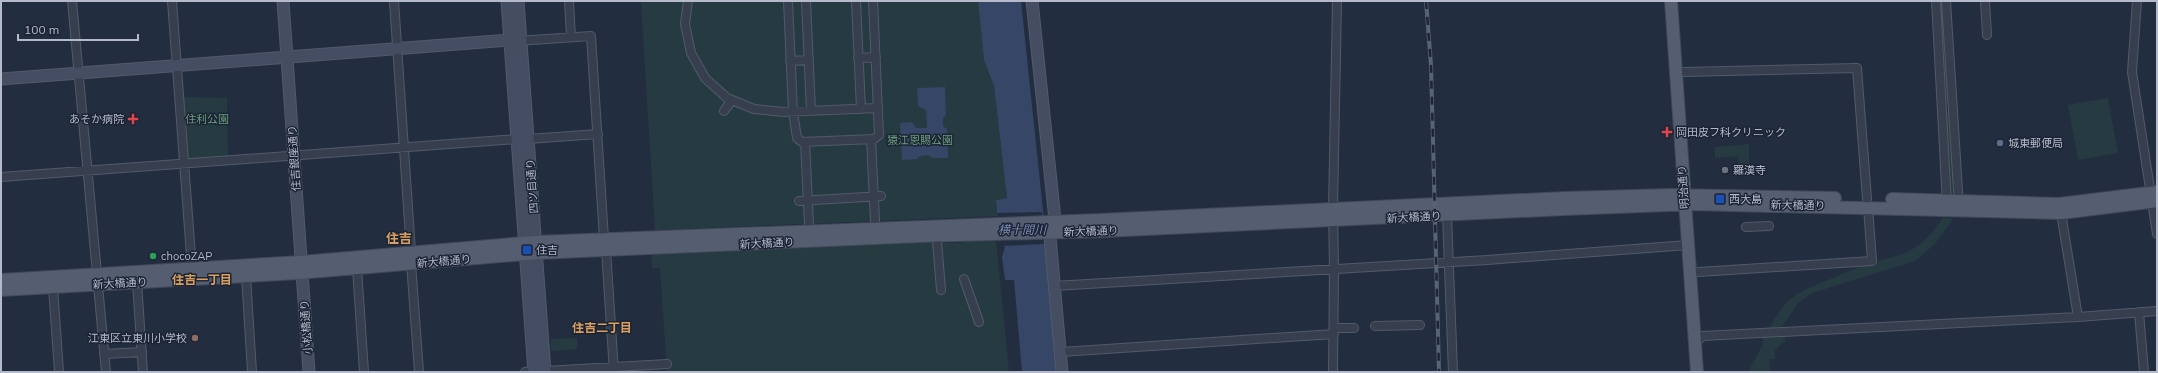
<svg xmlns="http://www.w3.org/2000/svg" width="2158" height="373" font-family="Mulish,'Noto Sans JP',sans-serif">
  <rect width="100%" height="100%" fill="#232d40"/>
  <path fill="#253b41" d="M641 1H978L984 60 994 86 1007 198 996 200 997 216 655 230Z
    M1937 1H1944L1949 101 1945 102Z
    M184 97 227 98 228 156 188 159Z
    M2108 98 2118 153 2078 160 2068 105Z
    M1945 112H1950L1956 192H1949Z
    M1749 144V165L1739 167 1738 156 1715 158V147Z
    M1943 218 1953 219 1935 244 1915 261 1812 293 1798 303 1782 327H1770C1788 294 1800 291 1833 278 1845 273 1857 267 1870 263 1885 259 1902 256 1916 247 1927 240 1935 229 1943 218Z
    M996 239 1009 372H667L660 268H652L651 255 896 243H963L962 241Z
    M1785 336V341L1775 350V359H1769L1770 372H1748L1763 344V337Z
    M577 338V349L551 351V339Z"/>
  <path fill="#364667" d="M978 1H1021L1060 372H1022L1014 280H1005L1002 257 1005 247 999 241 996 200 1007 198 994 86 984 60Z
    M945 87 946 115 943 118V126L947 129 948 158H932L928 155 920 156 917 159 902 160 900 123 912 122 916 128H927L926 110 918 106 917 88Z"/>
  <path fill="#232d40" d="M1042 212 1045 244 1001 246 1000 244 997 213Z"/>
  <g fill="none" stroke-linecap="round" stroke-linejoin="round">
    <defs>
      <path id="street" d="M72 1 97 274
        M172 1 192 269
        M394 1 411 252
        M569 1 571 37
        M688 1 685 24 691 53 705 78 727 98 754 109 783 112 878 108
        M788 1 793 112 797 138 802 142 874 139 879 135 873 1
        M806 1 811 111
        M856 1 861 109
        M1936 1 1947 204
        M1946 1 1959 206
        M1985 1 1987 35
        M2137 1 2132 72 2157 234
        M517 41 591 36 604 239
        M858 58 876 57
        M790 61 809 60
        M1684 72 1857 68 1867 199
        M724 111 732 100
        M528 139 598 134
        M871 139 875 221
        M805 142 809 224
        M1 177 518 139
        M799 201 881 196
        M2061 213 2078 317
        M1447 215 1453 372
        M1746 227 1769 226
        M937 241 941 290
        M606 250 614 372
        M411 263 419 372
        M357 268 364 372
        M1698 272 1872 261 1868 207
        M246 276 252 372
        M964 279 979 322
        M137 282 143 372
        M98 285 106 372
        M1054 286 1487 260 1688 245
        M53 287 59 372
        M2139 312 2144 372
        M1375 326 1420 325
        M1334 328H1354
        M1695 345 1702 336 2078 317 2157 311
        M1061 352 1334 334
        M104 354 142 352
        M545 371 667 364
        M525 372 534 371
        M1333 372 1334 269 1333 208 1337 1"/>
      <path id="secondary" d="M283 1 309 372
        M507 1 534 372
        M518 1 545 372
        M1032 1 1054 210 1055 221 1050 237 1062 372
        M1 79 510 40"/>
      <path id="primary" d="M1671 1 1697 372
        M1892 199 2059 204 2157 192
        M1 280 301 262 536 242 1100 220 1565 198 1671 195 1835 198
        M1 290 298 273 537 253 920 236 1104 231 1565 209 1693 204 2061 213 2157 201"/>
    </defs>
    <use href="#street" stroke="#525a6a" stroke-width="10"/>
    <use href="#secondary" stroke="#525a6a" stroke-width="13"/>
    <use href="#primary" stroke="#414859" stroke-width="14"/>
    <use href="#street" stroke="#373f4f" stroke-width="8"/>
    <use href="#secondary" stroke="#454d63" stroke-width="11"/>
    <use href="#primary" stroke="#555e70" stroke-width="12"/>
    <defs>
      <path id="rail" d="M1426 1 1431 65 1439 372"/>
    </defs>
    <use href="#rail" stroke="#596377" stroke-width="4"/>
    <use href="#rail" stroke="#1c2435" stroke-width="2.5" stroke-dasharray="8" stroke-linecap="butt"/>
  </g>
  <g fill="#e0444e" stroke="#1c2435" stroke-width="1.5">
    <path d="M131 113h4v4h4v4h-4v4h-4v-4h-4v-4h4z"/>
    <path d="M1665 126h4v4h4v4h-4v4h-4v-4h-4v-4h4z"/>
  </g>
  <circle fill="#5c6f8a" stroke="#1c2435" stroke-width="1.5" cx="2000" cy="143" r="4"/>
  <circle fill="#6b7280" stroke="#1c2435" stroke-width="1.5" cx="1725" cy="170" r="4"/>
  <g fill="#1a4fb4" stroke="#1c2435" stroke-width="1.5">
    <rect x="1715" y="194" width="10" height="10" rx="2"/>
    <rect x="522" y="245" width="10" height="10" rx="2"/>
  </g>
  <circle fill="#2e9e5b" stroke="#1c2435" stroke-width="1.5" cx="153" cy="256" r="4"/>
  <circle fill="#8d6e63" stroke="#1c2435" stroke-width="1.5" cx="195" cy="338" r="4"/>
  <g text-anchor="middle" stroke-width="3" stroke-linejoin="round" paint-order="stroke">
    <g font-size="11" fill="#b4baca" stroke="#1c2435" text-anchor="start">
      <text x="124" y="123" text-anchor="end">あそか病院</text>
      <text x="1676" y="136">岡田皮フ科クリニック</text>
      <text x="2008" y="147">城東郵便局</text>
      <text x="1733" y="174">羅漢寺</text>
      <text x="1729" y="203">西大島</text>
      <text x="536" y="254">住吉</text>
      <text x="161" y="260">chocoZAP</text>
      <text x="187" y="342" text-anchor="end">江東区立東川小学校</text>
    </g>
    <g font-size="11" fill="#699c7a" stroke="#1c2435">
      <text x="207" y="123">住利公園</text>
      <text x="920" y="144">猿江恩賜公園</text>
    </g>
    <g font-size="11" fill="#b4baca" stroke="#1c2435">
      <text transform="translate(294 158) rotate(-94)" y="4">住吉銀座通り</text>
      <text transform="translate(532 186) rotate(-94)" y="4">四ツ目通り</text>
      <text transform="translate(1683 187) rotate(-94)" y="4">明治通り</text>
      <text transform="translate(1798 205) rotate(1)" y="4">新大橋通り</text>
      <text transform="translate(1414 217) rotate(-3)" y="4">新大橋通り</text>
      <text transform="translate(1091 231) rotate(-2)" y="4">新大橋通り</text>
      <text transform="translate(767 243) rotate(-3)" y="4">新大橋通り</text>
      <text transform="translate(444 261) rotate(-5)" y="4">新大橋通り</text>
      <text transform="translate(120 283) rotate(-3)" y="4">新大橋通り</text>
      <text transform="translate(306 327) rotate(-94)" y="4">小松橋通り</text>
    </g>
    <g font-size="12" font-style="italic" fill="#7a8db3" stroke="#1c2435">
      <text x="1022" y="234">横十間川</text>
    </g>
    <g font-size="12" font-weight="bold" fill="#daa05f" stroke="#1c2435">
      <text x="202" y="284">住吉一丁目</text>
      <text x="602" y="332">住吉二丁目</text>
    </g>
    <g font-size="13" font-weight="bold" fill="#daa05f" stroke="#1c2435">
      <text x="399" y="243">住吉</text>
    </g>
  </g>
  <rect width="2158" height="373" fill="none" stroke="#b4baca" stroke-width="4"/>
  <path d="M18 34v6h120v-6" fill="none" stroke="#b4baca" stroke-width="2"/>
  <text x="24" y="34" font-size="12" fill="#b4baca" stroke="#1c2435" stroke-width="3" paint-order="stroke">100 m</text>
</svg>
